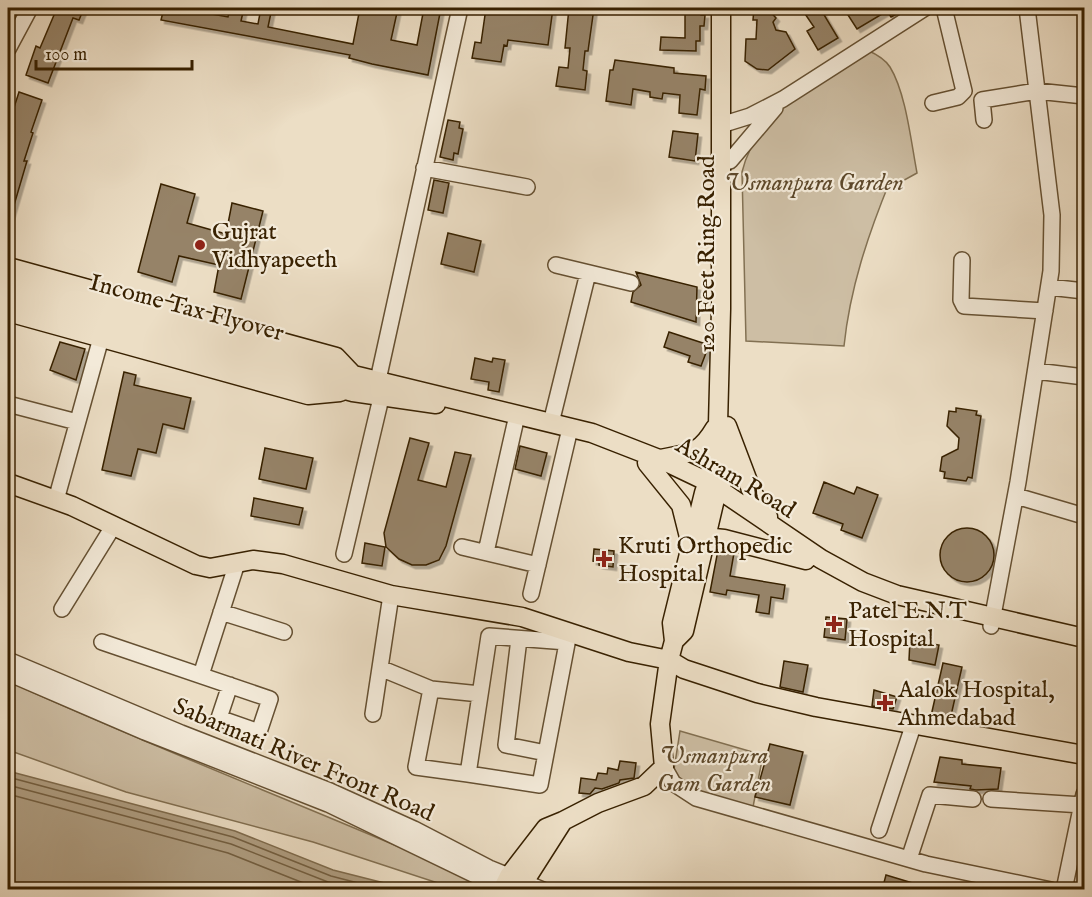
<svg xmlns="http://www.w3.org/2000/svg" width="1092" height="897" font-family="'IM FELL English',serif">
  <defs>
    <filter id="shadow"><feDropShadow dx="3.5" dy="3.5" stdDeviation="0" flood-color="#0004"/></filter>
  </defs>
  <rect width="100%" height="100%" fill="#ecdec5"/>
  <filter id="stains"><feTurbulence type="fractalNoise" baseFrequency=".00333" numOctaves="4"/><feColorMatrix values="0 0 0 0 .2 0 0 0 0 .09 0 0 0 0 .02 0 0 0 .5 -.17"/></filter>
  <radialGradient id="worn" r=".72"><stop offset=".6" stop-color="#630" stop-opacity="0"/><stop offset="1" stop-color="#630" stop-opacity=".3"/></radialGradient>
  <path fill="#cdbea4" stroke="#827052" stroke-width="1.5" d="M867 50C876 54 885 59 890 67 906 93 911 142 917 173L899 183 890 181C868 235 850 288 844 346L746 341 742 172C756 112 820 82 867 50Z
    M8 681C160 751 318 810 471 878L467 889H456L313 842 126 792 8 750Z
    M680 731 763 755 753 807 684 788 673 776Z"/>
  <path fill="#af9e82" stroke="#7f6c4e" stroke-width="1.5" d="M8 771 235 831 333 870 408 889H8Z"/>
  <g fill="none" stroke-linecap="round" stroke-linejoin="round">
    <path stroke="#746042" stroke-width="1.5" d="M8 777 233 837 331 876 385 890
      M8 785 231 844 328 882 355 890
      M8 794 228 853 321 890"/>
  </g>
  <path fill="#968367" stroke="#382101" stroke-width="1.5" filter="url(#shadow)" d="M57 8H84L79 20 73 18 48 83 26 75 36 46 40 48Z
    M164 8H178L228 17 230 8H244L241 21 258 24 261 8H272L268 27 353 44 360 8H398L391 40 417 45 424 8H441L428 75 372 64 349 58 350 55 161 20Z
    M486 8H553L548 45 508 40 507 46 504 45 501 62 472 58 475 42 481 43Z
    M569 8H594L588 51H585L583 70 587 71 585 90 556 86 559 67 568 68 570 48H565Z
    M685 8H701V15H705L704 26H700V41H696V51L660 50 661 37 685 38Z
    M754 8 768 9 776 18 773 22 776 30 786 32 795 49 768 70 757 69 745 61 746 39H756L757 20H753Z
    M801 8H820L838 38 818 50 807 31 814 27Z
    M860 8H908L891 17 887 11 857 29 848 15Z
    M615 60 674 68V73L706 76 705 90 700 89 697 115 679 113 680 95 663 93 662 99 650 97V92L633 89 631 105 606 101 610 70H613Z
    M19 92 42 100 31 132 33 133 24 161H27L10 219 8 218V126Z
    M448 120 460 122 459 128 463 129 458 154 454 153 453 160 440 157Z
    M673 131 698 134 695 161 669 157Z
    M434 180 449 183 443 213 428 210Z
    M161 184 195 194 187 223 226 234 232 203 263 211 241 299 214 292 219 265 179 256 172 282 138 272Z
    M448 233 481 241 474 272 441 264Z
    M636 272 697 287 696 322 631 302 633 292 641 285Z
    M669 332 709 345 701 366 688 362 690 356 664 347Z
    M60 342 85 349 76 380 50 370Z
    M475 358 492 362 493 358 505 360 499 392 488 390 489 382 471 379Z
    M124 372 136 375 134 385 191 398 184 429 163 424 156 453 138 449 131 476 102 470Z
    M956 408 977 411 976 415 981 416 972 478 968 477 966 481 944 478 945 472 940 471 942 457 958 449 959 438 947 426 949 411 956 412Z
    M410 438 429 443 418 480 446 487 455 452 471 455 446 546 439 560 426 565H412L399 559 386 547 384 533Z
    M520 446 547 453 541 476 515 469Z
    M265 448 313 458 306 489 259 479Z
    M824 482 854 494 857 487 878 495 862 538 841 530 843 524 813 513Z
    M254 498 303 508 299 525 251 516Z
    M940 555a27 27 0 1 1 54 0a27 27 0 1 1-54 0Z
    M365 543 385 547 382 566 362 563Z
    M594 549 614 551 613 567 599 565V562L593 561Z
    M718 550 734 553 730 576 785 585 783 599 771 597 769 614 756 612 759 595 727 590 726 595 710 592Z
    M826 617 847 619 845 640 824 637Z
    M910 640 939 645 935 665 909 660Z
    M784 661 808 665 803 692 780 687Z
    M943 663 962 667 950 720 931 716Z
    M874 690 897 697 893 709 872 706Z
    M770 744 803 752 790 805 755 797Z
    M940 757 962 760V764L1001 768 998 789 976 790 970 789 971 786 934 782Z
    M620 761 636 763 634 778 620 780 619 783 602 789 595 788 590 794 579 793 581 778 596 780 598 773 607 774 608 768 618 770Z
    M886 875 926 887 925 890H882Z"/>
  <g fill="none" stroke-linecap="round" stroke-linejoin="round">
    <defs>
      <path id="minor" d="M8 49 30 8
        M933 103 958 97 964 91 944 8
        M984 120 982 100 1037 91 1084 96
        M721 125 750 116 783 99 925 8
        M721 162 730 161 775 108
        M424 168 527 187
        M962 260 961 300 964 306 1045 311
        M556 265 631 283
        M1049 287 1084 291
        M1036 371 1084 377
        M378 380 460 8
        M8 404 77 422
        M551 423 588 273
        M1016 496 1084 516
        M56 500 101 338
        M462 547 538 565
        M486 552 515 424
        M344 554 381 398
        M531 594 568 437
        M62 609 114 525
        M221 612 284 632
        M991 626 1018 482 1051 271 1052 215 1027 8
        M519 639 506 745 546 753
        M102 642 270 699 259 732 219 718 230 685
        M567 642 489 636 468 774 540 785 569 633
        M8 660 181 733 330 791 414 829 489 868 543 890
        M380 668 431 689
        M8 673 145 732 328 804 506 890
        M201 675 237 563
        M373 714 391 595
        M664 767 673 783 696 798 926 864 1051 890
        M468 774 416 767 431 689 480 694
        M991 799 1082 805
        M879 830 913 726
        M909 859 930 795 973 799
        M1064 890 1084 794"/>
      <path id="major" d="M8 267 336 357 354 376
        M8 282 267 354 592 433 664 461 708 482 821 559 863 582 897 595 1084 638
        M8 299 353 392 436 404
        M8 312 308 395 340 392
        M727 426 752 492 768 517
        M660 459C690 453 699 455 715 428
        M647 463 681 505 690 541
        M8 483 72 506 196 565 210 568 253 560 283 564 391 595 522 617 629 652 669 660 674 641 672 623 704 493 713 465 718 424 721 309V8
        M704 545 714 538 724 539 806 560
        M674 641 684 631 715 499 725 475 726 447
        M669 660 684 669 757 693 816 707 1084 755
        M563 821 598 803 644 786 664 767 660 724 669 660
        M503 888 509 876 546 828 563 821 519 890"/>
    </defs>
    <use href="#minor" stroke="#655032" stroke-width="18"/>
    <use href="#major" stroke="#382101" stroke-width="21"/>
    <use href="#minor" stroke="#f3ead9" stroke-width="15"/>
    <use href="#major" stroke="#ecdec5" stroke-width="18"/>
  </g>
  <g fill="#8f2418" stroke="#f3ead9" stroke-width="2">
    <circle cx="200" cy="245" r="6"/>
    <path d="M601 550h6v6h6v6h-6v6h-6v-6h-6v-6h6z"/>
    <path d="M831 615h6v6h6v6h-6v6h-6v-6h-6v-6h6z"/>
    <path d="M882 694h6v6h6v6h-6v6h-6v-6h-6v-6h6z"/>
  </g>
  <g text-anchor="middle" stroke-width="4.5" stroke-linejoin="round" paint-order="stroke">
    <g font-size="24" font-style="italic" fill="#5d482a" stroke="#f3ead9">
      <text x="814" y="190">Usmanpura Garden</text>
      <text x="714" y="763">Usmanpura<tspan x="714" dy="28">Gam Garden</tspan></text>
    </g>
    <g font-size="24" fill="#382101" stroke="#f3ead9" text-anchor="start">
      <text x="212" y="239">Gujrat<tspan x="212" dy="28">Vidhyapeeth</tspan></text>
      <text x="618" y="553">Kruti Orthopedic<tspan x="618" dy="28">Hospital</tspan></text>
      <text x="848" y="618">Patel E.N.T<tspan x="848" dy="28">Hospital</tspan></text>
      <text x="898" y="697">Aalok Hospital,<tspan x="898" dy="28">Ahmedabad</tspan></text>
    </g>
    <g font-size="24" fill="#382101" stroke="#f3ead9">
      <text transform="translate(706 254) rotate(-90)" y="8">120 Feet Ring Road</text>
      <text transform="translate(187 307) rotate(15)" y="8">Income Tax Flyover</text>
      <text transform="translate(736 477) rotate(31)" y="8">Ashram Road</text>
      <text transform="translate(304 759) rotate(23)" y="8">Sabarmati River Front Road</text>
    </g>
  </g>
  <rect width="1092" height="897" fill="none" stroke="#ecdec5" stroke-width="30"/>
  <rect x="9" y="9" width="1074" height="879" fill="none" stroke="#382101" stroke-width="3"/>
  <rect x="15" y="15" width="1062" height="867" fill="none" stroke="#382101" stroke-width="1.5"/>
  <path d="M36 60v9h156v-9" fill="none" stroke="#382101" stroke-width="3"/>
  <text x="45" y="60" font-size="18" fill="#382101" stroke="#f3ead9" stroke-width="4.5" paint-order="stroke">100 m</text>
  <rect width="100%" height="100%" filter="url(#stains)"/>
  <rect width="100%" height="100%" fill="url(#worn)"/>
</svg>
